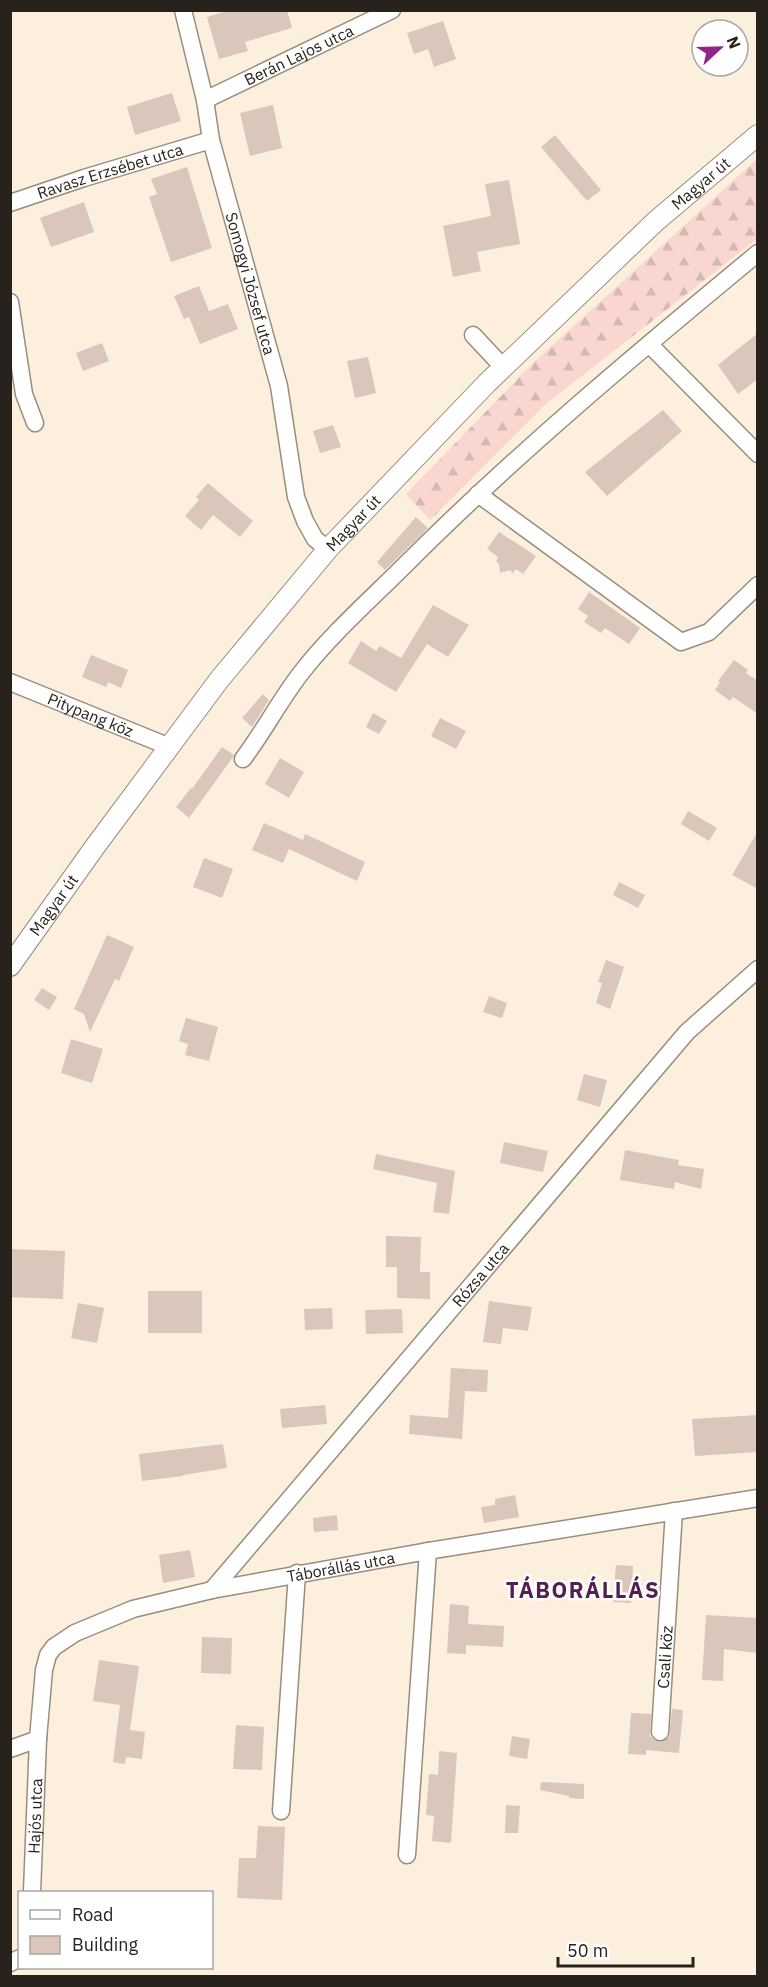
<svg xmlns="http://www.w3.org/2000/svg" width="768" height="1987" font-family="'IBM Plex Sans',sans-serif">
  <defs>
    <pattern id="forest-firs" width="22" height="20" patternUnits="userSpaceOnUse" patternTransform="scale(1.5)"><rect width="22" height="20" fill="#f9d7d0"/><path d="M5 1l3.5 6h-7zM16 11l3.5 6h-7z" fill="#d5b8b2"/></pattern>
  </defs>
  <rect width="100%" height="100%" fill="#fdefdd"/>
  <path fill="url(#forest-firs)" d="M757 159V239L546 404 430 520 406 494 534 362Z"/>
  <path fill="#dac6ba" d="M231 10H287L292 28 245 42 248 51 219 59 207 17Z
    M443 21 456 59 434 67 428 49 414 54 407 33Z
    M172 93 181 121 135 135 127 107Z
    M273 105 282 148 250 156 240 113Z
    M555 135 601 190 587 201 541 147Z
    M187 167 212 248 171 262 149 197 157 194 151 179Z
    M509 180 520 244 477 252 481 271 453 277 443 226 491 216 485 184Z
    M84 202 94 232 51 247 40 218Z
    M199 286 209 311 228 304 238 329 200 344 189 317 184 319 174 296Z
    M758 333V379L738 394 718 365Z
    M102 343 109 361 83 371 76 353Z
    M368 357 376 393 355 398 347 361Z
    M663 410 682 431 607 496 585 472Z
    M333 425 341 447 320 453 313 431Z
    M208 483 253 521 240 537 213 515 201 530 185 516 199 500 196 497Z
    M416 517 428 528 385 570 377 562Z
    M499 532 536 556 523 574 516 569 513 573 510 570 500 573 499 564 496 561 498 557 487 549Z
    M589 592 640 628 629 644 605 628 601 633 584 622 588 616 578 609Z
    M433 605 469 625 448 657 427 644 396 692 348 663 361 641 376 651 380 646 401 658Z
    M91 655 128 670 121 688 108 682 106 687 82 677Z
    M734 660 748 670 746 673 758 681V714L733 697 730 701 715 690 720 682 718 681Z
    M263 694 269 700 252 727 242 718Z
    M373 713 387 721 379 734 366 727Z
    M440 718 466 731 456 749 431 736Z
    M222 747 234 755 233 757 189 818 176 807 191 788 192 789Z
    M280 758 304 772 289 798 265 784Z
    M688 811 717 828 709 841 681 824Z
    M264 823 303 840 305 834 365 862 357 881 289 849 283 863 252 850Z
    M758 831V889L732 875Z
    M204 858 233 869 222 898 193 887Z
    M619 882 645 895 638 908 613 895Z
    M107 935 134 947 119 981 115 979 90 1032 84 1014 74 1009Z
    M606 960 624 967 610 1009 596 1003 602 983 598 982Z
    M42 988 57 997 49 1010 34 1000Z
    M489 996 507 1003 502 1018 483 1012Z
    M186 1018 218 1027 209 1061 185 1055 188 1044 179 1041Z
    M71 1039 103 1049 92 1083 61 1073Z
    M584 1074 607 1080 600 1107 577 1100Z
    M504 1142 548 1151 543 1172 500 1163Z
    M625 1150 679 1160 678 1165 704 1169 701 1189 675 1182 674 1189 620 1180Z
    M376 1154 455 1171 449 1214 433 1212 437 1183 373 1169Z
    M386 1236 421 1237 420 1272H430V1299L397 1298V1267H386Z
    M10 1249 65 1251 63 1299 10 1297Z
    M148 1291H202V1333H148Z
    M489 1301 532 1307 528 1331 503 1328 501 1344 483 1342Z
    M78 1303 104 1308 97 1343 71 1338Z
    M332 1308 333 1329 305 1330 304 1309Z
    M402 1309 403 1333 366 1334 365 1310Z
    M451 1368 488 1370 487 1392 465 1391 462 1439 409 1434 410 1415 448 1418Z
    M325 1405 327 1424 282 1428 280 1409Z
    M758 1415V1452L695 1456 692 1419Z
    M223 1444 227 1468 183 1475V1476L142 1481 139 1454Z
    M515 1495 519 1517 484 1523 481 1507 495 1505V1499Z
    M337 1515 338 1530 314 1532 313 1518Z
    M190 1550 195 1577 163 1583 159 1555Z
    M616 1565 633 1566 631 1603 613 1602Z
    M450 1604 469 1606 468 1624 504 1626 503 1647 466 1645V1654L447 1653Z
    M706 1615 758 1618V1653L724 1649 723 1681 702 1680Z
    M202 1637 232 1638 231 1674 201 1673Z
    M99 1660 139 1666 130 1730 145 1732 142 1759 126 1757 125 1764 113 1762 120 1705 93 1701Z
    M672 1709 683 1710 679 1753 646 1750V1755L628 1754 631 1713 651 1714 650 1736 654 1740 660 1742 669 1737Z
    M236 1725 264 1727 262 1770 233 1769Z
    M512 1736 530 1739 527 1759 509 1756Z
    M439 1751 457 1753 451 1843 432 1841 434 1816 426 1815 429 1774 438 1775Z
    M541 1782 584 1784V1799L569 1798V1796L540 1790Z
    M506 1805 520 1806 518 1833H505Z
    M258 1826 285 1827 282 1900 237 1898 239 1858H256Z"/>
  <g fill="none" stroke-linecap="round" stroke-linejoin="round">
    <defs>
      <g id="minor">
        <path id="s1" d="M183 10 205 100 211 140 279 386 296 497 305 521 315 539 328 549"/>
        <path id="s2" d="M205 100 392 10"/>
        <path id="s3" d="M10 203 84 178 211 140"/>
        <path d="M10 302 24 394 35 423"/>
        <path d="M473 335 503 367"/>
        <path d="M649 344 758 454"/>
        <path d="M478 494 681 642 709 632 758 585"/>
        <path id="s4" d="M10 682 170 747"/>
        <path d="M243 759C264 731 280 700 301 673 331 634 370 600 405 565 516 454 637 353 758 253"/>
        <path id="s5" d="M212 1590 687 1032 758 969"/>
        <path id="s6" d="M660 1732 674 1511"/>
        <path d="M10 1749 38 1739"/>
        <path d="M281 1811 297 1573"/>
        <path d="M407 1855 428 1551"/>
        <path id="s7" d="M32 1892 38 1739 44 1670 48 1655 54 1647 75 1633 133 1609 212 1590 428 1551 758 1498"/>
        <path d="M10 1963 20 1958"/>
      </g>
      <g id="tertiary">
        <path id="s8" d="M10 966 94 848 219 680 328 549 487 383 656 221 758 135"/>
      </g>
    </defs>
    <use href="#minor" stroke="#998d7d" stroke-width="19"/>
    <use href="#tertiary" stroke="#998d7d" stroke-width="22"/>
    <use href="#minor" stroke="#fff" stroke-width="16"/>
    <use href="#tertiary" stroke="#fff" stroke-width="20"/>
  </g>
  <g text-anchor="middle" stroke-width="5" stroke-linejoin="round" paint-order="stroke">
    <g font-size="16" fill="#27221b" stroke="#fff">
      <text dy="6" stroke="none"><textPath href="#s2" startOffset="104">Berán Lajos utca</textPath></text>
      <text dy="6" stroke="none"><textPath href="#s3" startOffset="105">Ravasz Erzsébet utca</textPath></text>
      <text dy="6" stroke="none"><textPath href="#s8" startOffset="1047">Magyar út</textPath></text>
      <text dy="6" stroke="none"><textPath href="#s1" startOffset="282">Somogyi József utca</textPath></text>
      <text dy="6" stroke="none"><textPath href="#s8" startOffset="561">Magyar út</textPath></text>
      <text dy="6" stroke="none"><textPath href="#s4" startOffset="87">Pitypang köz</textPath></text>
      <text dy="6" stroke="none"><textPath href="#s8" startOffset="75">Magyar út</textPath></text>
      <text dy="6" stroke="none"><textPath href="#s5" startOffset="414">Rózsa utca</textPath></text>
      <text dy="6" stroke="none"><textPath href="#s7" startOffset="548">Táborállás utca</textPath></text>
      <text dy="6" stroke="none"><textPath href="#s6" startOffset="75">Csali köz</textPath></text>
      <text dy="6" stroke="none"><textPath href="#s7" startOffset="76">Hajós utca</textPath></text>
    </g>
    <g font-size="22" font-weight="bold" letter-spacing="1.5" fill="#532050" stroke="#fff">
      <text x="583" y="1598">TÁBORÁLLÁS</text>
    </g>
  </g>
  <rect width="768" height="1987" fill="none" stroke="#27221b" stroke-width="24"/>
  <rect x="18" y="1891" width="195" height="78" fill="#ffffff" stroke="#a9a7a4" stroke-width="1.5"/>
  <rect x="30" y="1910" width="30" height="9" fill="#ffffff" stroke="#a9a7a4" stroke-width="1.5"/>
  <text x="72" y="1921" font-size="18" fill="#27221b">Road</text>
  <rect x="30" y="1936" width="30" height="18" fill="#dac6ba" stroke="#a9a7a4" stroke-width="1.5"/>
  <text x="72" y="1951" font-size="18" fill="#27221b">Building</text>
  <g transform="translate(720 48) rotate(68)"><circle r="28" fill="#ffffff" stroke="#a9a7a4" stroke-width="1.5"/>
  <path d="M0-4.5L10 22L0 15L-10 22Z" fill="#8e2589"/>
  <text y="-9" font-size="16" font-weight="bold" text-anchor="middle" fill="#27221b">N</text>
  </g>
  <path d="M558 1957v9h135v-9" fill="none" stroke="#27221b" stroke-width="3"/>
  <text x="567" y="1957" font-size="18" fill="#27221b" stroke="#ffffff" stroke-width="4.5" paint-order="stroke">50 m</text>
</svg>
